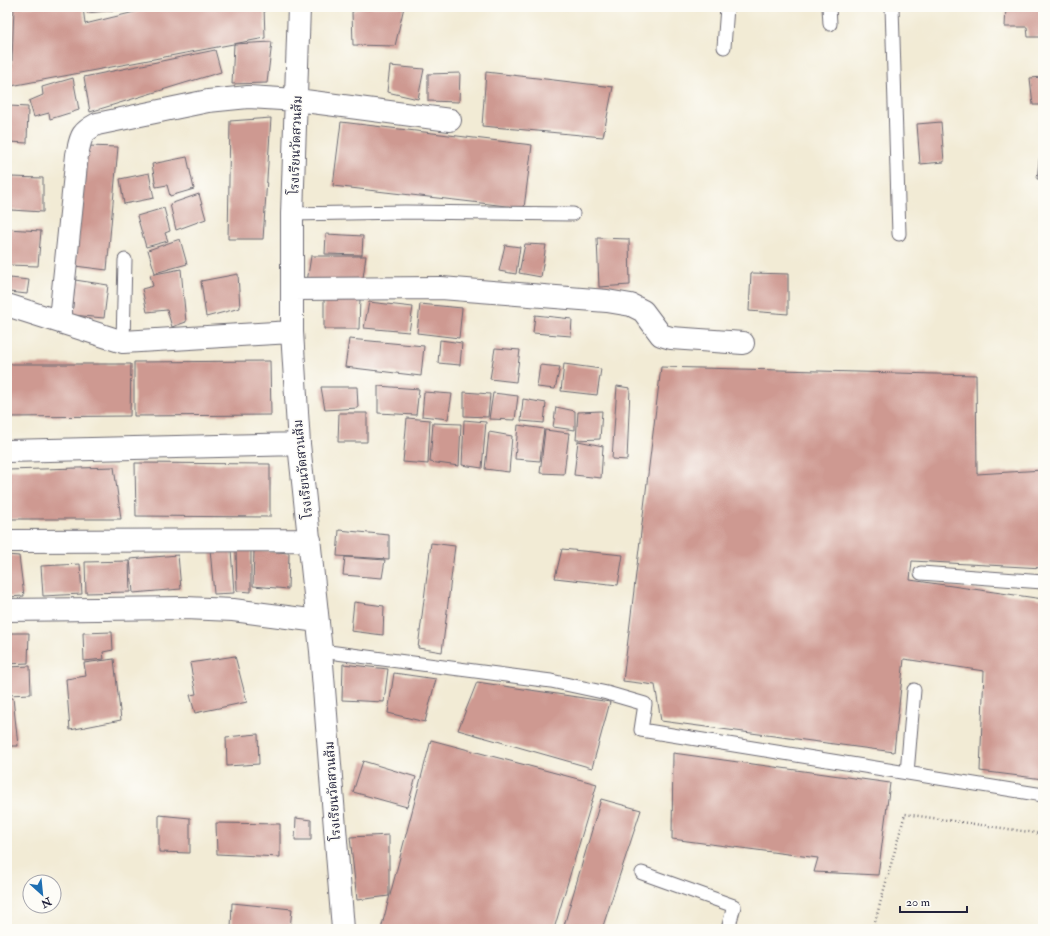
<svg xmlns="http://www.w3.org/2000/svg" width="1050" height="936" font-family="'IM FELL Double Pica','Noto Serif Thai',serif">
  <rect width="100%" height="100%" fill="#fdfcf7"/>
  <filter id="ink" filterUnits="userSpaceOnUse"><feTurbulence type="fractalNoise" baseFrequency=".025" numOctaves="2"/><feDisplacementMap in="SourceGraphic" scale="8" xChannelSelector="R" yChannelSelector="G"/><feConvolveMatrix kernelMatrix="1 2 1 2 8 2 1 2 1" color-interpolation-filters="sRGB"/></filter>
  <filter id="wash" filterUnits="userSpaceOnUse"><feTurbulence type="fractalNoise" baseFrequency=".012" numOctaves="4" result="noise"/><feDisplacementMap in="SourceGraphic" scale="16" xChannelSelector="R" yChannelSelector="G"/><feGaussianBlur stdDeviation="0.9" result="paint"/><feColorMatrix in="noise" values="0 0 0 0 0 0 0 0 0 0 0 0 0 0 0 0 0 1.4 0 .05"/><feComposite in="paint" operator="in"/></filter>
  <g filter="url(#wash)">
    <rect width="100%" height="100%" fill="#f2ebd5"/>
    <g id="blocks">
      <path fill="#ce9991" d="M14 7H83L85 24 155 7H264L265 38 11 86Z
        M87 7H117V10L87 13Z
        M361 7H404L395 46 353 45 352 12Z
        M502 7H517L516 10Z
        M1006 7H1043V37H1028L1027 27H1005Z
        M272 42 267 83 232 84 234 44Z
        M215 50 221 72 90 112 84 77Z
        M390 66 424 69 418 99 387 92Z
        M486 72 613 87 603 137 482 126Z
        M460 73 459 102 428 101V74Z
        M1043 77V105H1033L1030 78Z
        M73 78 79 110 50 119 49 113 34 117 29 101 43 95 42 87Z
        M9 106 28 107 27 143 9 142Z
        M271 118 263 239H228L230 121Z
        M341 122 532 145 524 208 333 186Z
        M941 122 944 162 920 164 917 124Z
        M1042 135H1043V179H1037Z
        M87 146 118 147 107 270 75 266Z
        M187 157 194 189 170 196 167 185 156 187 152 164Z
        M149 173 154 198 124 204 120 179Z
        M11 177 43 178V212L11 210Z
        M199 194 206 219 176 230 170 204Z
        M164 208 170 231 165 233 168 241 146 247 137 216Z
        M7 229 41 231 38 266 7 265Z
        M326 234 363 236 362 255 325 254Z
        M597 238 629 239 630 285 599 287Z
        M180 239 187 264 155 273 148 250Z
        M525 244 546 245 541 277 519 273Z
        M505 245 520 247 516 274 499 271Z
        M311 256H366L362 285 307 282Z
        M181 269 186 322 172 327 167 310 147 312 142 289 153 286 150 275Z
        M751 273 788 274V314L749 311Z
        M238 274 240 308 206 317 201 281Z
        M10 278 29 280 27 294 9 292Z
        M75 280 108 285 104 318 72 315Z
        M324 298H360L359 329H324Z
        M369 302 413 307 409 332 364 328Z
        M420 304 462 308 459 338 417 333Z
        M535 315 572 319 571 336 533 333Z
        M349 339 424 346 421 376 345 367Z
        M440 340 462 343 460 365 438 363Z
        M495 348 520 350 516 382 490 379Z
        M270 361 271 415 134 416V362Z
        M7 364H131L130 416 7 417Z
        M564 364 601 369 597 395 561 391Z
        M540 365 560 367 555 389 537 387Z
        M661 367 976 375 977 474 1043 470V568L912 561 910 580 1043 599V779L980 771 984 671 904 659 894 752 661 721 655 685 623 681Z
        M378 386 419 389 416 415 378 413Z
        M617 386 630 388 627 460 612 459Z
        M321 387H357L358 408 325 410Z
        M424 392 452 394 448 419 422 416Z
        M464 392 490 394 488 417 464 416Z
        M493 393 518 396 515 420 489 419Z
        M523 399 546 403 544 423 521 421Z
        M556 407 575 411V430L553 427Z
        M602 411 600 439 576 440 578 412Z
        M339 413H367V442H338Z
        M407 418 430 420 428 464 403 462Z
        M464 420 486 422 482 468 462 465Z
        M433 423 461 424 459 466 430 462Z
        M518 425 544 429 540 461 515 459Z
        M545 430 569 433 564 474 540 473Z
        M489 432 512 436 509 472 485 469Z
        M578 441 603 446 601 478 574 475Z
        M135 463 270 464V517L136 516Z
        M114 467 121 519H7V470Z
        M339 530 389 535V559L337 556Z
        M431 543 455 546 442 652 418 648Z
        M210 549H231L234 593 214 594Z
        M236 549 251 550V592L237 591Z
        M562 549 623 555 618 585 555 578Z
        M254 550 289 553 288 589 253 586Z
        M7 555 19 556 24 596 7 597Z
        M178 555 181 589 133 593 130 559Z
        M345 557 385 560 382 578 343 575Z
        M129 561 130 592 86 593 85 562Z
        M80 564 82 594 43 596 41 566Z
        M354 602 384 606 383 635 351 631Z
        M112 632 113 650 103 652 104 659 84 661 83 633Z
        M7 633H29L28 663 7 664Z
        M235 656 247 702 195 713 190 695 196 694 190 663Z
        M114 659 121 720 70 730 66 679 86 676 84 663Z
        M343 664 388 669 384 702 342 700Z
        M30 666 31 694 7 695V667Z
        M394 673 436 679 425 722 388 713Z
        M477 682 610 702 592 768 458 730Z
        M7 698H13L18 746H7Z
        M258 734 259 764 227 766 226 737Z
        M431 740 597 784 554 929H381Z
        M673 753 890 783 878 875 814 872 818 858 672 839Z
        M363 761 416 777 407 807 353 792Z
        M601 799 641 810 602 929H563Z
        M159 815 190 818V853L159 852Z
        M296 818 311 820V840H295Z
        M216 823 280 824V857L217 854Z
        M389 835V896L357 900 350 837Z
        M232 903 292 909 290 929H231Z"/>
    </g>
  </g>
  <g filter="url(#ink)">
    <use href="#blocks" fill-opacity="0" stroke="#6b6871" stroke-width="1"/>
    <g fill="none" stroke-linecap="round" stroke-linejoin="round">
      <defs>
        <path id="lane" d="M829 7 830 24
          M892 7 899 234
          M724 47 727 7
          M292 214 405 212 573 214
          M123 342 125 260
          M921 573 1043 582
          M321 651 551 681 607 693 645 704 641 730 1043 795
          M907 773 914 690
          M642 873 734 906 728 929"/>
        <path id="street" d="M299 7 292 214V332L299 444 321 651 343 929
          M293 289 441 288 607 301 631 305 643 311 661 335 671 338 743 343
          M7 305 123 342 292 332
          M60 319 77 155C81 137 80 133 97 124L208 101 248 97 297 100 450 120
          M7 451 299 444
          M7 541 310 540
          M7 610 185 608 233 610 318 621"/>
      </defs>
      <use href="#lane" stroke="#6b6871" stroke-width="15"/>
      <use href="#street" stroke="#6b6871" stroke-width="24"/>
      <path stroke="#6b6871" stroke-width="2.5" stroke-dasharray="1 3" stroke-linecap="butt" d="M873 929 905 814 1043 834"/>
      <use href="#lane" stroke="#fff" stroke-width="13"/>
      <use href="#street" stroke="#fff" stroke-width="22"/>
    </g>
  </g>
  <g text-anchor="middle" stroke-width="3.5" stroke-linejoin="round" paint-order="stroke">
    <g font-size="13" fill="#22223b" stroke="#fdfcf7">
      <text transform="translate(295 145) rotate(-88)" y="5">โรงเรียนวัดสวนส้ม</text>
      <text transform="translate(302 469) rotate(-96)" y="5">โรงเรียนวัดสวนส้ม</text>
      <text transform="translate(332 791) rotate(-94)" y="5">โรงเรียนวัดสวนส้ม</text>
    </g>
  </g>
  <rect width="1050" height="936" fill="none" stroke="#fdfcf7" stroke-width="24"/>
  <g transform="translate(42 894) rotate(153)"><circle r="19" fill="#fdfcf7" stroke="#a5a5ac"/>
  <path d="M0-3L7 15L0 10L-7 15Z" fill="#1f6fb2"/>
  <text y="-6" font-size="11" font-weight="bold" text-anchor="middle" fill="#22223b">N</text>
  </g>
  <path d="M900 906v6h67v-6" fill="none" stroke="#22223b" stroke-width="2"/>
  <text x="906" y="906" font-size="12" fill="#22223b" stroke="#fdfcf7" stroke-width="3" paint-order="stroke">20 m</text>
</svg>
